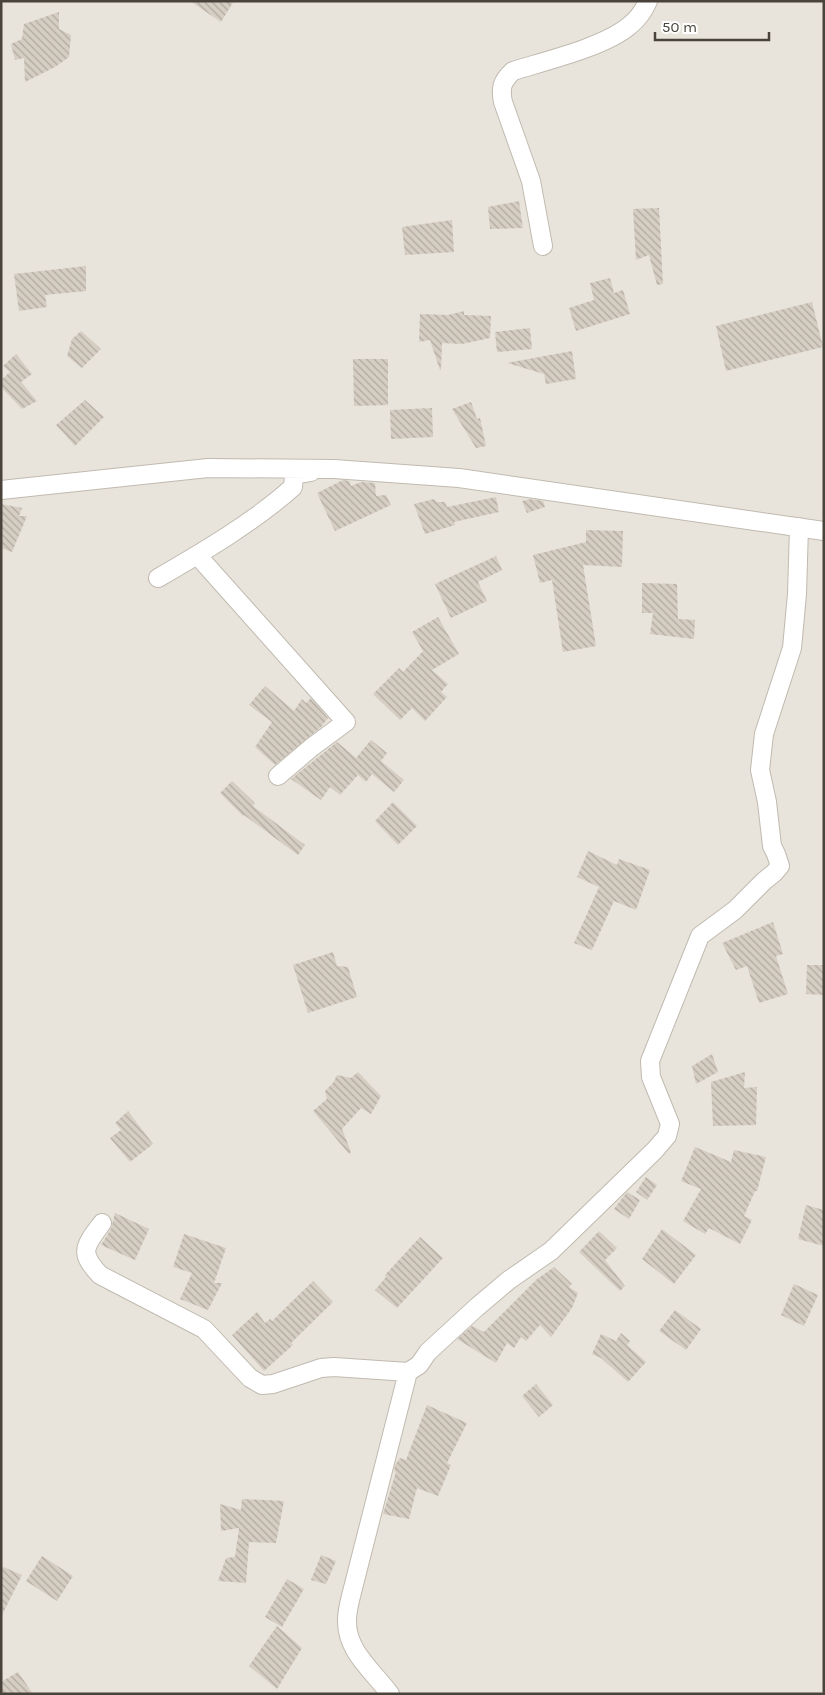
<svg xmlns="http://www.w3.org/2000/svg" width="825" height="1695" font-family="Karla,sans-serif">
  <defs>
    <pattern id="building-back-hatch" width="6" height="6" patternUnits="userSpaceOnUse" patternTransform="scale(1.25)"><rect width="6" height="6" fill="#d6cec3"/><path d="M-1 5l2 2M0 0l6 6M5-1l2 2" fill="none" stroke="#b0a9a0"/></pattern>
  </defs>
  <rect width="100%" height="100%" fill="#f5f3ed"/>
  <path fill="#e8e4db" d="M1 1H824V1694H1Z"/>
  <path fill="url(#building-back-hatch)" d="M190 1H234L221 22Z
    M59 12V29L71 35 69 57 55 67 25 82 24 58 15 60 11 44 22 39 24 24Z
    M519 201 523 228 490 229 488 207Z
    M659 208 663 284 657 285 649 255 636 260 633 209Z
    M452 220 454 252 405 255 402 227Z
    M86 266V291L45 295 47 307 19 311 14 274Z
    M610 278 614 293 623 290 630 314 576 331 569 308 594 300 590 283Z
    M812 302 823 347 726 371 716 326Z
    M464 311V315L491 316 490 338 462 344 442 343 441 370H440L430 340 419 342 420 314 448 315Z
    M530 328 532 349 497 352 495 332Z
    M81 331 101 349 82 368 67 356 72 339Z
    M572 351 576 379 546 384 544 374 507 363Z
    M16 354 32 374 21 382 37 401 22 409 1 387V380L10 372 3 366Z
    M353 359H388V405L354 406Z
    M85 400 104 417 75 446 56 425Z
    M471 402 477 419 480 418 486 446 476 448 452 409Z
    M432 408 433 437 391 439 390 410Z
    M343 480 349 481 351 486 361 482 375 483 376 496 386 495 391 505 335 531 317 493Z
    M496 497 499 512 454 522 455 525 425 534 414 504 434 499 437 502H445L447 507Z
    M531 499 543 501 545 507 527 513 522 501Z
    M1 504 22 508 19 516H27L12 552 1 548Z
    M586 530 623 531 622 567 583 565 596 646 563 652 552 580 540 583 533 555 586 542Z
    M496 556 502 570 478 582 487 601 451 618 435 584Z
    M642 583 677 584 678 619 695 620 694 639 650 634 653 613H642Z
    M438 617 459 654 432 670 448 684 441 692 447 697 425 721 412 708 400 720 373 694 399 668 403 672 423 651 412 632Z
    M265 686 294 711 302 699 306 703 311 698 328 718 321 727 275 765 255 747 272 722 249 705Z
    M371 740 387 753 381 761 404 780 394 792 372 774 366 782 358 775 340 795 330 787 321 800 291 779 337 742 356 758Z
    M232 781 255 803 253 806 305 845 298 855 244 815 243 816 220 793Z
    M393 802 417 826 398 845 375 821Z
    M588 851 617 865 619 859 650 870 636 910 614 901 592 950 574 943 599 887 577 877Z
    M773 922 783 954 776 956 788 994 759 1003 747 966 736 970 722 943Z
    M333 952 337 966 348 967 357 997 308 1013 293 965Z
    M807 965H824V995L806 994Z
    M712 1054 718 1072 696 1084 692 1066Z
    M358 1072 381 1096 371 1114 361 1108 342 1129 351 1152 349 1154 313 1111 327 1099 325 1091 333 1083 337 1075 351 1078Z
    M745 1072 744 1088 757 1087 756 1125 713 1126 711 1082Z
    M128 1111 153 1144 130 1162 110 1138 121 1130 115 1123Z
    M695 1147 731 1162 734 1150 766 1157 757 1191H755L744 1216 752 1220 740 1244 709 1228 705 1234 683 1221 701 1189 681 1181Z
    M646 1177 657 1185 647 1200 636 1192Z
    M627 1192 640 1200 629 1219 614 1209Z
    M806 1205 824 1210V1246L798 1239Z
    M115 1213 149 1229 135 1260 101 1245 111 1229Z
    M662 1229 696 1255 674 1284 642 1259Z
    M599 1231 617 1248 605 1260 625 1286 620 1291 579 1252Z
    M184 1234 226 1248 214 1283H222L208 1310 180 1299 192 1273 173 1267Z
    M420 1237 443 1258 397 1308 375 1290 386 1277 385 1275Z
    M554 1267 572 1284 569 1287 578 1293 572 1308 551 1337 540 1325 526 1341 521 1337 514 1348 507 1343 496 1363 457 1339 472 1326 484 1332 536 1280Z
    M313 1281 333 1302 291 1343 293 1345 264 1371 232 1335 257 1312 265 1323 270 1319 272 1321Z
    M794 1284 818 1295 804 1326 781 1315Z
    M675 1310 701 1329 686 1350 659 1331Z
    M621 1333 630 1341 627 1345 646 1362 628 1382 601 1358 592 1354 601 1334 616 1341Z
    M536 1384 553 1405 539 1417 522 1396Z
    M427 1405 467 1423 447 1463 451 1465 438 1496 417 1488 409 1519 383 1514 396 1472 394 1471 395 1465 400 1458 406 1460Z
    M242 1499 284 1501 276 1543 249 1542 246 1583 218 1581 226 1558 235 1557 239 1528 221 1531 220 1504 241 1510Z
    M321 1555 336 1561 326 1584 311 1580Z
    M42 1556 73 1576 57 1601 26 1581Z
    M1 1566 22 1575 1 1617Z
    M287 1579 304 1589 282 1627 265 1617Z
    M277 1626 302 1648 277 1689 249 1666Z
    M18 1672 33 1694H1V1682Z"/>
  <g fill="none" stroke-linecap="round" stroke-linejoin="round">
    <defs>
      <path id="minor" d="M543 246 531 181 503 102C500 88 502 81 513 71 545 61 604 47 629 26 637 20 644 10 648 1
        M1 490 208 468 334 469 459 478 824 531
        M197 555 346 722 312 747 278 776
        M158 578C203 552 254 522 293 487L294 475 311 472
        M102 1223C85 1246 78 1252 100 1275L204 1329 250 1378 262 1385 273 1384 321 1368 334 1367 408 1372 419 1365 428 1352 477 1307 509 1280 551 1251 655 1150 667 1136 670 1124 651 1077 650 1061 700 936 735 910 764 881 774 873 780 866 776 854 772 846 767 802 760 770 764 734 792 648 797 594 799 527
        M390 1694C373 1671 346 1651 347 1620 347 1612 349 1604 351 1596L408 1372"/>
    </defs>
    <use href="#minor" stroke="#c0bab0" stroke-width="20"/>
    <use href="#minor" stroke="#fff" stroke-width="18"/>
  </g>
  <rect width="825" height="1695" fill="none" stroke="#49433b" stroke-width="5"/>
  <path d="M655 32v8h114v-8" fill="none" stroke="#49433b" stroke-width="2.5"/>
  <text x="662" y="32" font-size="15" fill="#49433b" stroke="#ffffff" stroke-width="4" paint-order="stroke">50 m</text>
</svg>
